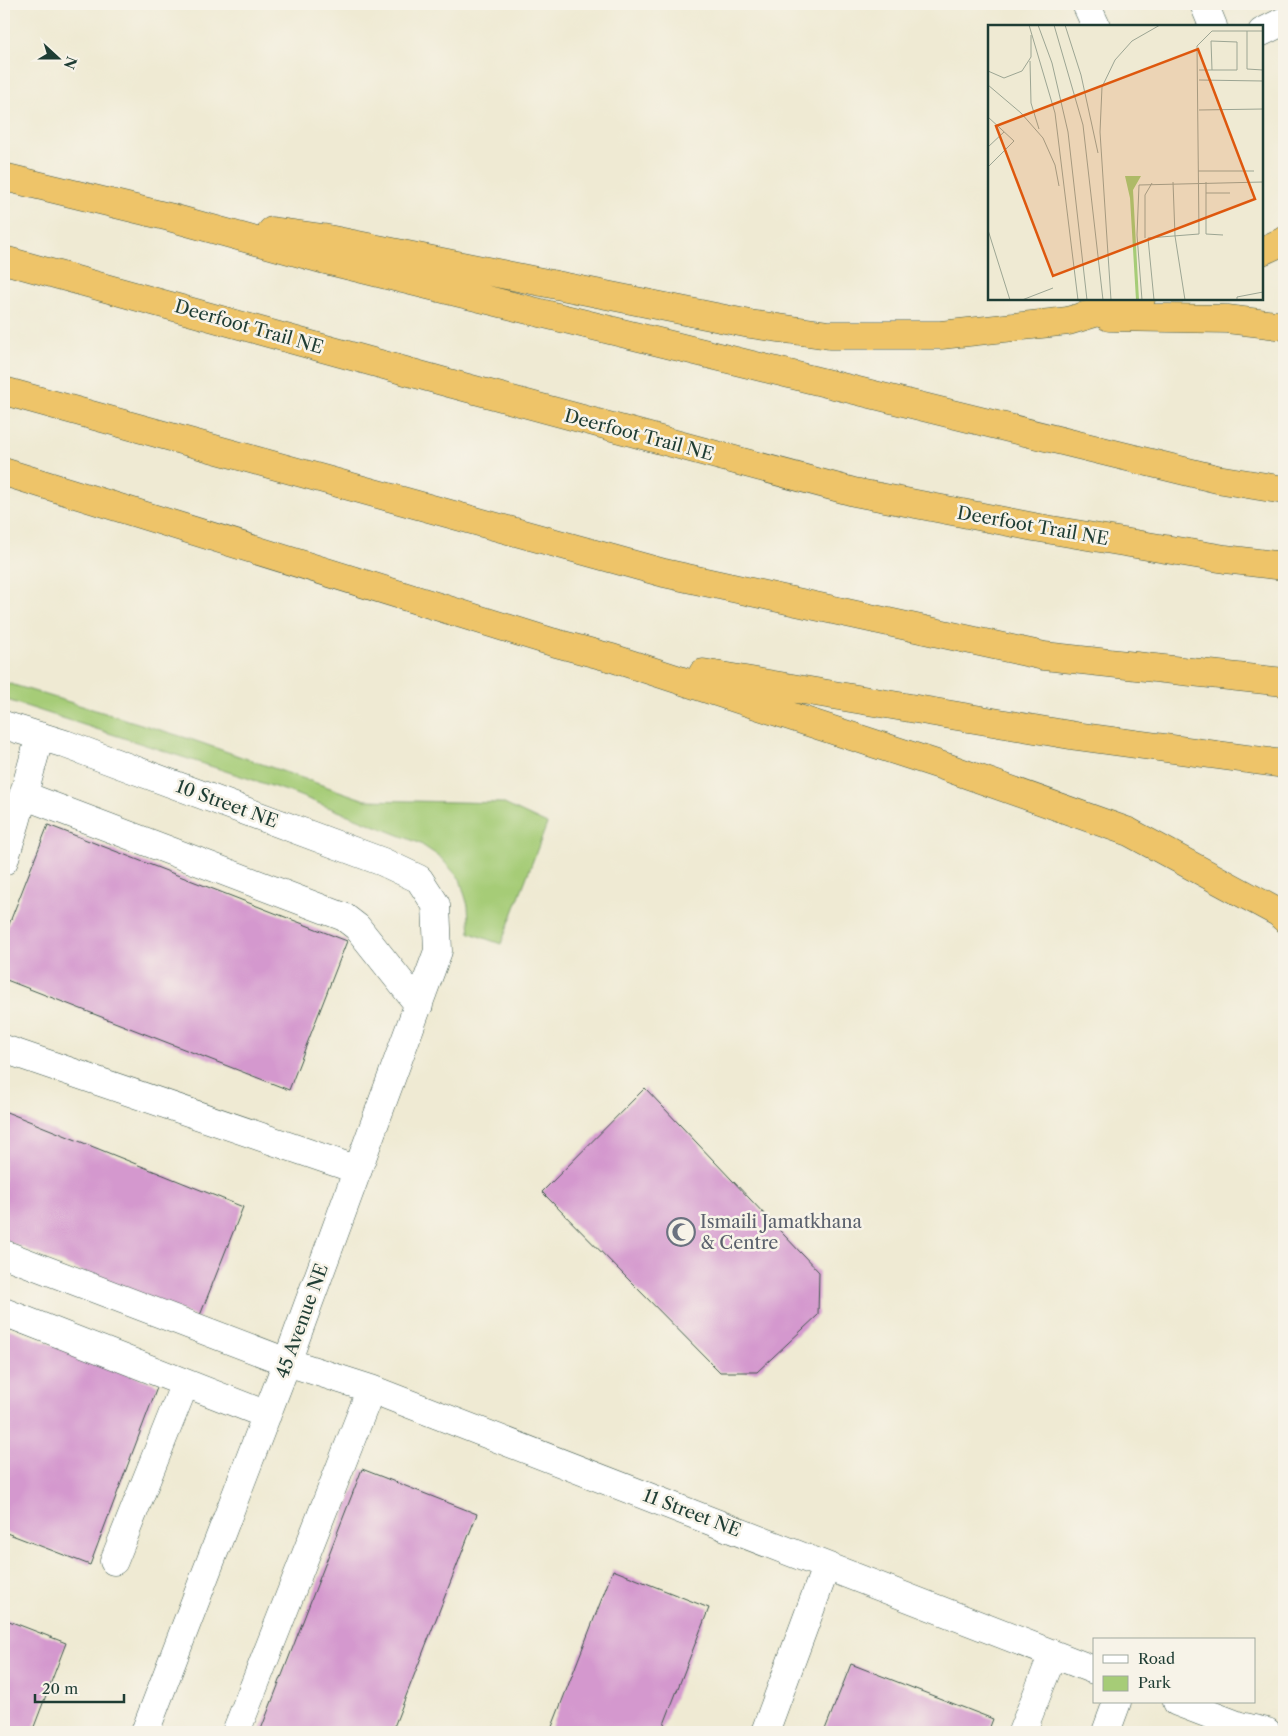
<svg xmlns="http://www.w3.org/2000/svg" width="1288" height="1736" font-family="'Libre Caslon Text',serif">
  <rect width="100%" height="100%" fill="#f7f3e8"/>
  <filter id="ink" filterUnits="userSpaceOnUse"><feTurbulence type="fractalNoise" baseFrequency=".02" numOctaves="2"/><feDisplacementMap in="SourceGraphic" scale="10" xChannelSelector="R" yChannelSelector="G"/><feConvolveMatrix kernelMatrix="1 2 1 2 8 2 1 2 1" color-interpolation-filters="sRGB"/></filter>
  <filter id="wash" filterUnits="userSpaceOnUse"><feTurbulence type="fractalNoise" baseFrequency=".0096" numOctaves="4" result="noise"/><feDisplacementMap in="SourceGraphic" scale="20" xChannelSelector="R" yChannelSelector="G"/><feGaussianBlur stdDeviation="1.12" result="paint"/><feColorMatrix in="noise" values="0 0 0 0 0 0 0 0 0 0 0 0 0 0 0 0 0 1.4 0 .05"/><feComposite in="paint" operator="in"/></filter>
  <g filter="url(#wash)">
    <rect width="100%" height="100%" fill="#efead3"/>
    <path fill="#a6cc77" stroke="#628456" d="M4 682 193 740 365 800 502 803 547 824 501 944 470 933 468 906 460 879 440 857 419 843 290 792 4 699Z"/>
    <g id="blocks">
      <path fill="#d498ce" d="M48 825 347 941 289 1090 4 979V937Z
        M645 1088 819 1272 818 1315 757 1372H720L542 1192Z
        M4 1111 243 1207 199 1318 4 1240Z
        M4 1327 158 1385 90 1565 4 1532Z
        M362 1469 477 1514 392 1732H260Z
        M613 1570 709 1608 661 1732H550Z
        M4 1619 66 1643 32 1732H4Z
        M851 1664 993 1719 988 1732H824Z"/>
    </g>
  </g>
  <g filter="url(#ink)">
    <use href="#blocks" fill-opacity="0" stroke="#3e574c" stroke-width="1"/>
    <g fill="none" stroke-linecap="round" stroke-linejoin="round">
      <defs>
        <path id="minor" d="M1086 4 1096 26
          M1204 4 1213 26
          M1262 32 1284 21
          M4 725 65 744 383 862 419 879 436 905 438 951 287 1362 145 1732
          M23 795 344 917 357 927 419 1005
          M4 819 16 822 4 861
          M16 822 40 736
          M4 1049 358 1170
          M4 1254 287 1362 371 1389 1094 1670
          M4 1312 267 1415
          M114 1561 185 1383
          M1177 1702 1240 1726 1267 1732
          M236 1732 371 1389
          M765 1732 826 1567
          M1022 1732 1053 1654
          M1106 1732 1117 1702"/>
        <path id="highway" d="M4 177 169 217 325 260 1078 445 1217 479 1284 490
          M272 231 323 238 750 324 829 335H941L1068 321 1141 299
          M1262 251 1284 241
          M4 260 449 383 854 492 1034 527 1225 559 1284 566
          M1109 317 1227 319 1284 326
          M4 391 664 573 1044 656 1284 682
          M4 472 552 642 612 658 946 767 1129 832 1279 913 1284 918
          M703 673 1076 736 1284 764"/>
      </defs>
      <use href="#minor" stroke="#3e574c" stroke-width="29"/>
      <use href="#highway" stroke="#3e574c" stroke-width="29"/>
      <use href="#minor" stroke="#fff" stroke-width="28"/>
      <use href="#highway" stroke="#eec469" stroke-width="28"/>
    </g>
  </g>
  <defs>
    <symbol id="mosque-ring" viewBox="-11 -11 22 22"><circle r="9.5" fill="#f7f3e8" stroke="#6b7280" stroke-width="1.5"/><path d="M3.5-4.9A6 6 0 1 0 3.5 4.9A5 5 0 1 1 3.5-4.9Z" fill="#6b7280"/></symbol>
  </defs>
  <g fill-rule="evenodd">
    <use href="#mosque-ring" x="665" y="1216" width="32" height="32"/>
  </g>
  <g text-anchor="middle" stroke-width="5" stroke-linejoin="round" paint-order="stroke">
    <g font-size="18" fill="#1f3d34" stroke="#f7f3e8">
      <text transform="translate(249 327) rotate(16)" y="6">Deerfoot Trail NE</text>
      <text transform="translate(639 435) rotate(15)" y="6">Deerfoot Trail NE</text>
      <text transform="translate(1033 526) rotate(10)" y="6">Deerfoot Trail NE</text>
      <text transform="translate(227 804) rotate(20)" y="6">10 Street NE</text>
      <text transform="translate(302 1321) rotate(-70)" y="6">45 Avenue NE</text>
      <text transform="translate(692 1513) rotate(21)" y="6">11 Street NE</text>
    </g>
    <g font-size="18" fill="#5b616d" stroke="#f7f3e8" text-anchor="start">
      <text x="700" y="1228">Ismaili Jamatkhana<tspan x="700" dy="21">&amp; Centre</tspan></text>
    </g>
  </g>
  <g transform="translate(988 25)">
    <rect width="275" height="275" fill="#efead3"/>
    <path d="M137 151H153L145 165 151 275H148L142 173Z" fill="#a6cc77"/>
    <path fill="none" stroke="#9ca593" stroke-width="1" d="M41 0 67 88 90 275M50 0 64 38 80 107 99 275M66 0 95 100 115 275M77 0 93 50 110 128M259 6V44L275 45M42 36 43 78 51 104M211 45H249V17L223 16 224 45M0 46 16 53 34 46 43 32V10M211 55 275 56M0 60 33 88 55 113 67 140 71 161M211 85 275 84M0 92 26 116 0 142M0 122 16 107M210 146H266M185 157 187 211 197 275M218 157V209L235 210M218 168H242M0 205 22 275M157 213V170L164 158M34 275 65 263M123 275 112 107 114 62 127 35 144 16 172 0M154 275 149 210 151 160 275 157M166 275 160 213 211 209 209 21 224 6H275M249 275V272L275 267"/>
    <path fill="#de580e" fill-opacity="0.15" stroke="#de580e" stroke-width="2.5" d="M210 24 267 174 65 251 8 101Z"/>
    <rect width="275" height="275" fill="none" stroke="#1f3d34" stroke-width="2.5"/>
  </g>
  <rect width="1288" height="1736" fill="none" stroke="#f7f3e8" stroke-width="20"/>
  <rect x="1093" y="1638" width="162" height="65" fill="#f7f3e8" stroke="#a1aaa0"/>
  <rect x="1103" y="1655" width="25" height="8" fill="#ffffff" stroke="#a1aaa0"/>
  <text x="1138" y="1664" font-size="15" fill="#1f3d34">Road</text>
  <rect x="1103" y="1676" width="25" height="15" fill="#a6cc77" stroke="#a1aaa0"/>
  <text x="1138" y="1688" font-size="15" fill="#1f3d34">Park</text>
  <g transform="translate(58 58) rotate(111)" stroke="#f7f3e8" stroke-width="4" paint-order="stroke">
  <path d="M0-4L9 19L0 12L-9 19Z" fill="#1f3d34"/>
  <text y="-8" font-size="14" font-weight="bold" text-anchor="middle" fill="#1f3d34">N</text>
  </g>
  <path d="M35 1694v8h89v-8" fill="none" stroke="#1f3d34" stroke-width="2.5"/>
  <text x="42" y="1694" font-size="15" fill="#1f3d34" stroke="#f7f3e8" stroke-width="4" paint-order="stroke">20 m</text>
</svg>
